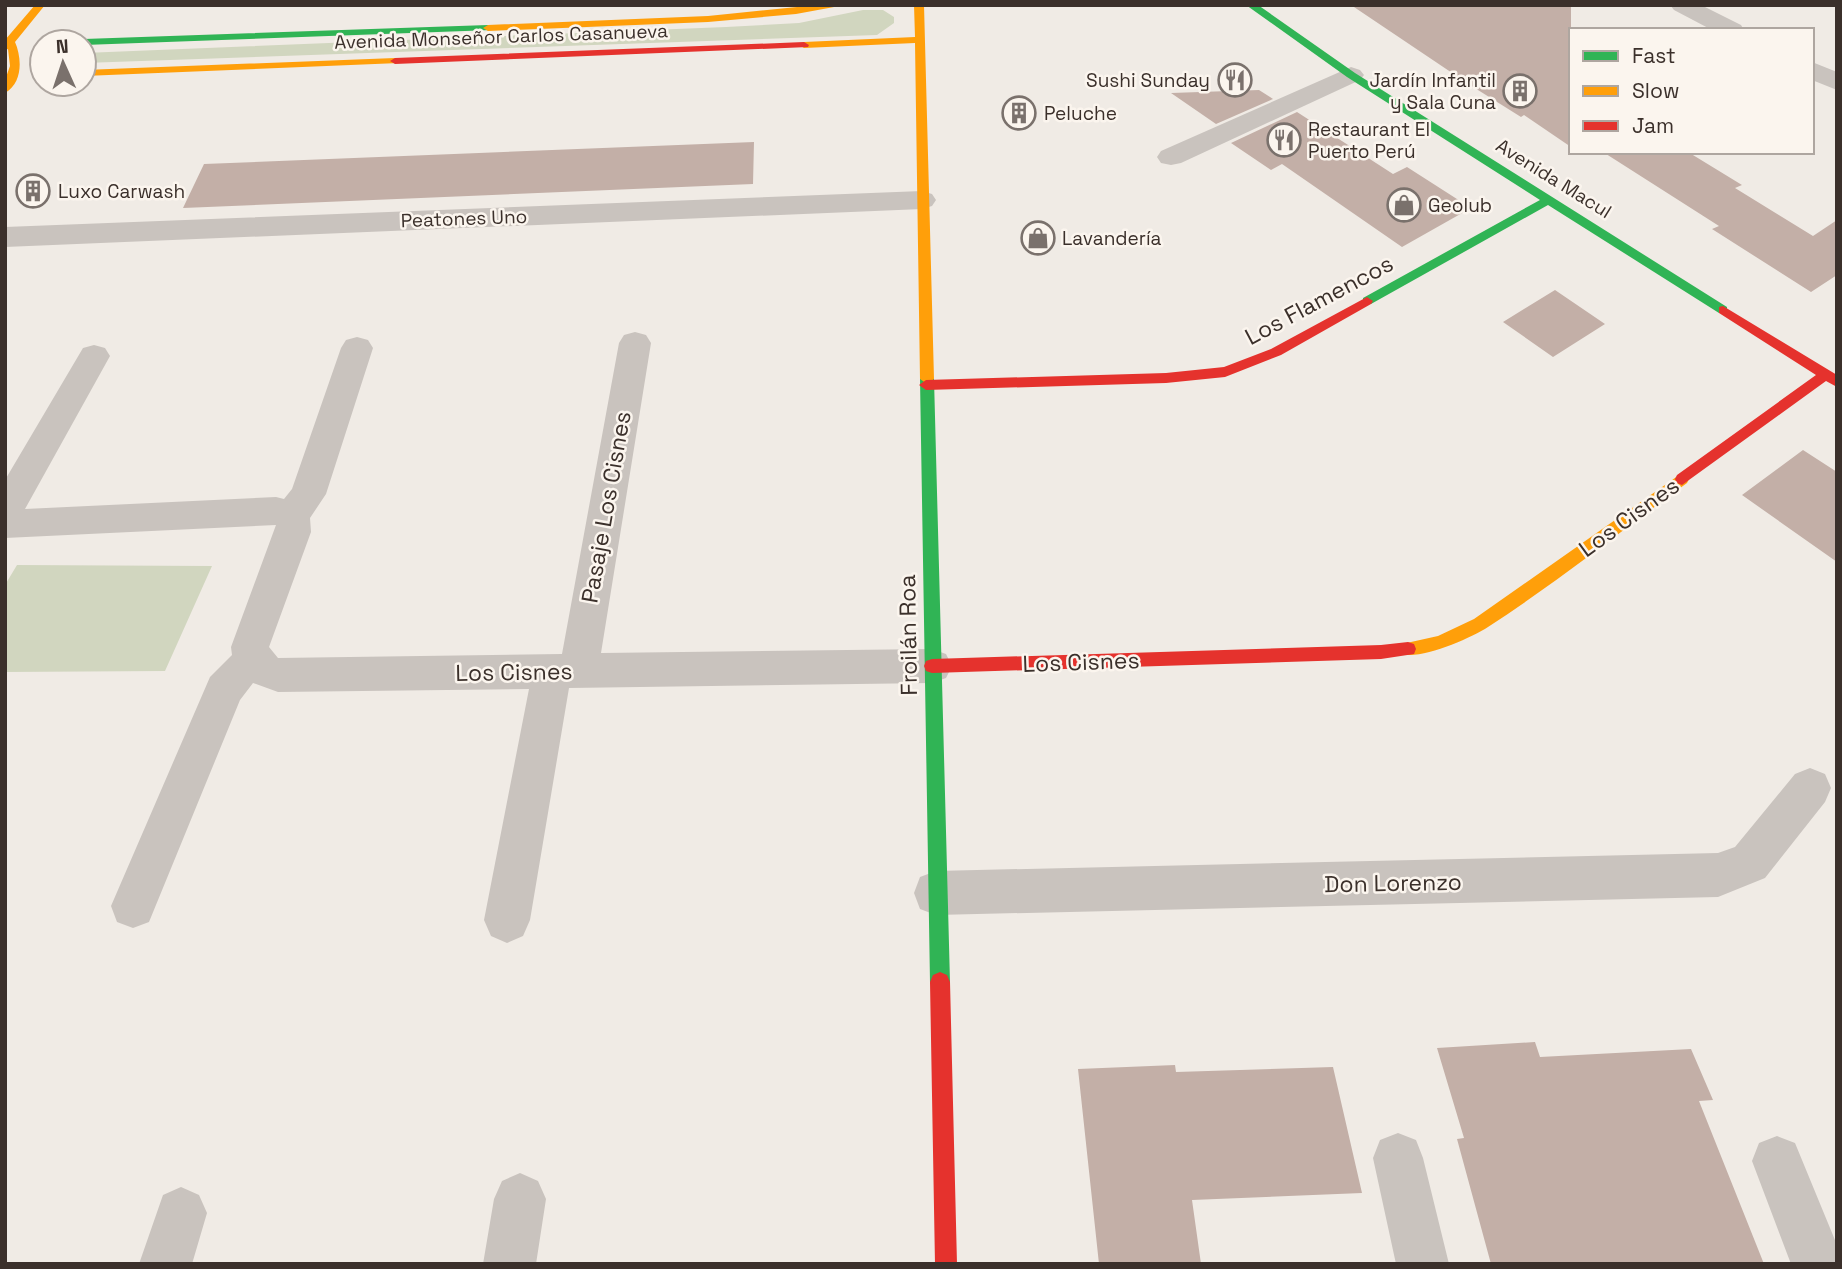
<svg xmlns="http://www.w3.org/2000/svg" width="1842" height="1269" font-family="'Space Grotesk',sans-serif">
  <rect width="100%" height="100%" fill="#f0ebe5"/>
  <path fill="#d1d6bf" d="M863 10H883L894 17V23L877 35 84 63V53L726 27 799 23Z
    M17 565 212 566 165 671 5 672V585Z"/>
  <path fill="#c3afa7" d="M1351 5H1571V147L1524 115 1521 117 1470 85Z
    M1259 90 1273 99 1216 124 1171 93Z
    M1297 112 1393 174 1407 167 1471 208 1402 247 1282 164 1271 170 1231 143Z
    M754 142 753 184 183 208 204 164Z
    M1603 152H1688L1742 185 1735 188 1813 236 1837 220V275L1811 292 1712 229 1719 226Z
    M1555 290 1605 324 1553 357 1503 322Z
    M1803 450 1837 472V562L1742 495Z
    M1535 1042 1540 1057 1691 1049 1713 1100 1699 1101 1764 1264H1491L1457 1139 1464 1138 1437 1048Z
    M1175 1065 1176 1072 1333 1067 1362 1193 1192 1200 1201 1264H1099L1078 1069Z"/>
  <g fill="none" stroke-linecap="round" stroke-linejoin="round">
    <path fill="#c9c3be" fill-rule="evenodd" d="M1670 5H1701L1741 25 1744 30H1712L1674 10Z
      M1812 62 1837 72V90L1812 80Z
      M1351 67 1360 70 1364 75 1360 80 1181 163 1171 165 1161 163 1157 157 1161 151Z
      M922 191 932 194 936 200 932 206 922 209 5 247V227Z
      M635 332 646 335 651 343 601 653 932 649 946 654 952 666 946 678 932 683 569 688 530 920 523 936 507 943 491 936 484 920 529 689 278 692 253 683 240 700 149 922 133 928 117 922 111 906 210 677 232 655 231 647 276 525 5 538V480L83 348 94 345 105 348 110 356 25 509 276 497 284 499 292 489 341 348 346 340 357 337 368 340 373 348 326 494 310 518 311 532 269 647 278 658 562 654 619 343 624 335Z
      M1810 768 1825 774 1831 788 1825 802 1765 878 1718 897 936 915 920 909 914 893 920 877 936 871 1718 853 1735 847 1795 774Z
      M1398 1133 1416 1140 1423 1158 1449 1264H1396L1373 1158 1380 1140Z
      M1777 1136 1795 1143 1837 1245V1264H1791L1752 1161 1759 1143Z
      M520 1173 538 1181 546 1199 536 1264H483L494 1199 502 1181Z
      M181 1187 199 1195 207 1213 192 1264H139L163 1195Z"/>
    <path fill="#30b455" fill-rule="evenodd" d="M1246 5H1258L1355 73 1727 307V313H1719L1548 205 1371 304H1363V298L1540 200 1347 77Z
      M488 25 492 26V30L84 45V42H79L84 39Z
      M927 374 934 379 950 982 947 989 940 992 933 989 930 982 920 379Z"/>
    <path fill="#ff9f0a" fill-rule="evenodd" d="M35 5H45L15 42C22 58 23 83 5 93V80L10 66 8 49 5 50V40Z
      M817 5H845L796 14 708 22 488 31 483 28 488 25 708 16Z
      M914 5H924L934 379 927 384 920 379 915 43 804 48 799 45 804 42 915 37Z
      M395 58 399 59V63L84 76V70Z
      M1682 473 1687 475 1689 479 1687 483C1621 531 1556 583 1488 627 1471 638 1421 660 1402 654L1400 649 1402 644 1438 636 1474 619Z"/>
    <path fill="#e5322d" fill-rule="evenodd" d="M804 42 809 45 808 47 395 64 390 61 395 58Z
      M1367 297 1373 301 1371 304 1281 355 1225 377 1166 383 926 390 919 385 926 380 1166 373 1224 367 1271 349Z
      M1723 306 1837 375V387L1826 381 1682 485 1677 483 1675 479 1677 475 1816 375 1719 313V307Z
      M1408 642 1414 644 1416 649 1414 654 1381 659 932 673 926 671 924 666 926 661 932 659 1381 645Z
      M940 972 947 975 950 982 957 1264H935L930 982 933 975Z"/>
  </g>
  <defs>
    <symbol id="restaurant-ring" viewBox="-11 -11 22 22"><circle r="9.5" fill="#fbf5ee" stroke="#7a716c" stroke-width="1.5"/><path d="M-5-6h1v4h1v-4h1v4h1v-4h1v5L-1.5 .5V6h-2V.5L-5-1ZM5-6V6H3V1.5H1.5Q1.5-4 5-6Z" fill="#7a716c"/></symbol>
    <symbol id="building-ring" viewBox="-11 -11 22 22"><circle r="9.5" fill="#fbf5ee" stroke="#7a716c" stroke-width="1.5"/><path d="M-4-6H4V6H1V3H-1V6H-4ZM-2.5-4.3h1.7v1.8h-1.7ZM.8-4.3h1.7v1.8H.8ZM-2.5-1h1.7V.8h-1.7ZM.8-1h1.7V.8H.8Z" fill="#7a716c"/></symbol>
    <symbol id="shop-ring" viewBox="-11 -11 22 22"><circle r="9.5" fill="#fbf5ee" stroke="#7a716c" stroke-width="1.5"/><path d="M-5-2.5h2.3a2.7 3.5 0 0 1 5.4 0H5L5.5 6h-11ZM-1.5-2.5h3a1.5 2.3 0 0 0-3 0Z" fill="#7a716c"/></symbol>
  </defs>
  <g fill-rule="evenodd">
    <use href="#restaurant-ring" x="1216" y="61" width="38" height="38"/>
    <use href="#building-ring" x="1501" y="72" width="38" height="38"/>
    <use href="#building-ring" x="1000" y="94" width="38" height="38"/>
    <use href="#restaurant-ring" x="1265" y="121" width="38" height="38"/>
    <use href="#building-ring" x="14" y="172" width="38" height="38"/>
    <use href="#shop-ring" x="1385" y="186" width="38" height="38"/>
    <use href="#shop-ring" x="1019" y="219" width="38" height="38"/>
  </g>
  <g text-anchor="middle" stroke-width="5" stroke-linejoin="round" paint-order="stroke">
    <g font-size="19" fill="#3b302b" stroke="#fbf5ee">
      <text transform="translate(501 36) rotate(-2)" y="7">Avenida Monseñor Carlos Casanueva</text>
      <text transform="translate(1554 178) rotate(32)" y="7">Avenida Macul</text>
      <text transform="translate(464 218) rotate(-2)" y="7">Peatones Uno</text>
    </g>
    <g font-size="19" fill="#3b302b" stroke="#fbf5ee" text-anchor="start">
      <text x="1210" y="87" text-anchor="end">Sushi Sunday</text>
      <text x="1496" y="87" text-anchor="end">Jardín Infantil<tspan x="1496" dy="22">y Sala Cuna</tspan></text>
      <text x="1044" y="120">Peluche</text>
      <text x="1308" y="136">Restaurant El<tspan x="1308" dy="22">Puerto Perú</tspan></text>
      <text x="58" y="198">Luxo Carwash</text>
      <text x="1428" y="212">Geolub</text>
      <text x="1062" y="245">Lavandería</text>
    </g>
    <g font-size="23" fill="#3b302b" stroke="#fbf5ee">
      <text transform="translate(1319 300) rotate(-28)" y="8">Los Flamencos</text>
      <text transform="translate(606 507) rotate(-80)" y="8">Pasaje Los Cisnes</text>
      <text transform="translate(1629 517) rotate(-36)" y="8">Los Cisnes</text>
      <text transform="translate(908 635) rotate(-91)" y="8">Froilán Roa</text>
      <text transform="translate(1081 662) rotate(-2)" y="8">Los Cisnes</text>
      <text transform="translate(514 672) rotate(-1)" y="8">Los Cisnes</text>
      <text transform="translate(1393 883) rotate(-1)" y="8">Don Lorenzo</text>
    </g>
  </g>
  <rect width="1842" height="1269" fill="none" stroke="#3b302b" stroke-width="14"/>
  <rect x="1569" y="28" width="245" height="126" fill="#fbf5ee" stroke="#aea6a0" stroke-width="2"/>
  <rect x="1583" y="51" width="35" height="10" fill="#30b455" stroke="#aea6a0" stroke-width="2"/>
  <text x="1632" y="63" font-size="21" fill="#3b302b">Fast</text>
  <rect x="1583" y="86" width="35" height="10" fill="#ff9f0a" stroke="#aea6a0" stroke-width="2"/>
  <text x="1632" y="98" font-size="21" fill="#3b302b">Slow</text>
  <rect x="1583" y="121" width="35" height="10" fill="#e5322d" stroke="#aea6a0" stroke-width="2"/>
  <text x="1632" y="133" font-size="21" fill="#3b302b">Jam</text>
  <g transform="translate(63 63) rotate(357)"><circle r="33" fill="#fbf5ee" stroke="#aea6a0" stroke-width="2"/>
  <path d="M0-5L12 26L0 18L-12 26Z" fill="#7a716c"/>
  <text y="-10" font-size="19" font-weight="bold" text-anchor="middle" fill="#3b302b">N</text>
  </g>
</svg>
